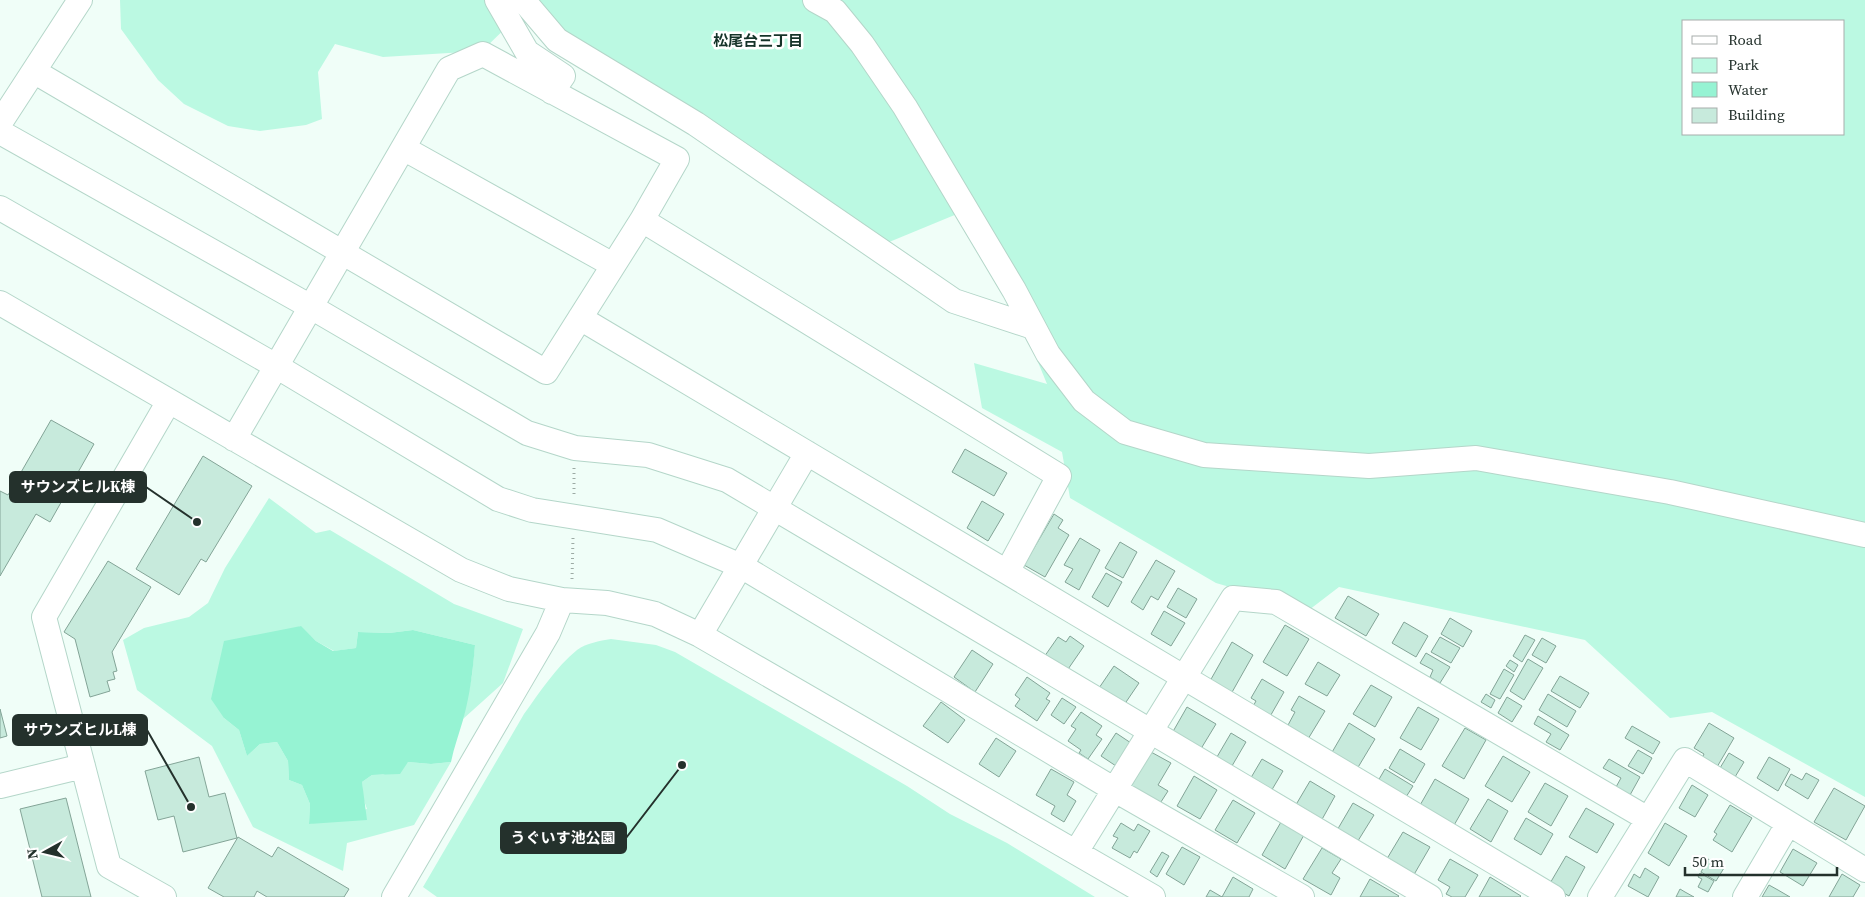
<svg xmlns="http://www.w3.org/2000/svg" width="1865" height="897" font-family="'Source Serif 4','Noto Sans JP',serif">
  <rect width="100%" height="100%" fill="#f0fef8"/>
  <path fill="#bbf9e2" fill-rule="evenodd" d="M120 0H1865V797L1712 712 1670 718 1585 640 1339 587 1309 610 1216 583 1070 498 1062 452 982 408 974 363 1047 384 974 207 865 252 522 12 482 51 383 57 335 44 318 72 322 119 306 125 260 131 228 126 184 104 158 80 121 29ZM1684 21H1844V134H1684Z
    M269 498 316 533 330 530 454 604 523 629 503 683 463 719 472 675 475 645 413 630 389 633 358 632 356 648 334 651 316 641 300 626 224 718 239 730 247 756 260 744 277 742 288 761 289 780 302 785 310 804 309 824 367 809 363 798 362 782 372 775H383L408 762 431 764 451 762 414 825 347 843 343 871 253 827 212 746 137 690 123 640 144 628 189 617 208 603 225 568Z
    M611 639 656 645 675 652 907 786 950 814 1007 843 1095 897H437L423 887 524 714C540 692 556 667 577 650 587 643 599 641 611 639Z"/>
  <path fill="#96f3d3" d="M301 626 316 641 333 651 356 648 358 632 389 633 413 630 475 645C473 670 470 695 463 720 459 734 454 747 451 762L431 764 408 762 400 774 372 775 362 782 367 820 309 824 310 804 302 785 289 780 288 761 277 742 260 744 247 756 239 730 224 718 211 699 224 641Z"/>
  <path fill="#c7eadc" stroke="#83a497" d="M51 420 94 444 50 522 36 514 0 576V491L8 495Z
    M965 449 1007 473 994 496 952 472Z
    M203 456 252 486 206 562 201 559 179 595 136 569Z
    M982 501 1004 514 988 541 967 528Z
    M1054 514 1063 520 1058 528 1069 535 1045 577 1024 565Z
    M1080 538 1100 550 1079 590 1065 582 1073 569 1064 565Z
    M1120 542 1137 552 1123 578 1105 568Z
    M1156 560 1175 571 1158 600 1151 596 1143 610 1131 602Z
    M108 561 151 587 112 652 117 671 113 672 115 679 107 681 110 691 90 697 75 639 64 632Z
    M1106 573 1122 582 1108 607 1092 597Z
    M1178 588 1197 599 1186 618 1167 607Z
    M1348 596 1379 614 1366 636 1335 618Z
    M1164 611 1185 623 1171 646 1151 634Z
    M1450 618 1472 631 1463 647 1441 634Z
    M1404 622 1428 636 1416 657 1392 643Z
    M1285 625 1309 639 1287 676 1263 662Z
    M1525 635 1535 640 1522 662 1513 656Z
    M1070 636 1084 646 1064 675 1042 660 1058 637 1066 642Z
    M1440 637 1460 648 1451 663 1431 652Z
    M1542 638 1556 646 1546 663 1532 655Z
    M1232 642 1253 655 1231 694 1210 681Z
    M972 650 993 664 975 692 954 677Z
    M1426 653 1450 667 1440 683 1430 677 1433 670 1420 663Z
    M1528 659 1543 668 1524 700 1510 691Z
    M1510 660 1518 665 1514 672 1506 666Z
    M1318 662 1340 675 1327 696 1305 684Z
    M1114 666 1139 683 1124 705 1099 688Z
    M1504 669 1514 675 1500 699 1490 694Z
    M1560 676 1589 693 1580 708 1551 691Z
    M1027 677 1050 693 1046 699 1050 701 1037 721 1015 706 1020 699 1015 695Z
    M1262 679 1284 692 1268 720 1251 710 1256 701 1251 698Z
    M1371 685 1392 697 1375 727 1353 714Z
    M1486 694 1495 700 1491 708 1481 702Z
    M1548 694 1576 711 1567 727 1539 710Z
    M1299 696 1325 711 1308 739 1287 727 1295 712 1291 710Z
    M1507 697 1522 706 1512 722 1498 713Z
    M1062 698 1076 707 1064 724 1051 715Z
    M941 702 965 720 948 743 923 726Z
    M1187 707 1216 724 1199 752 1171 735Z
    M1418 707 1439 719 1421 750 1400 738Z
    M0 709 7 736 0 738Z
    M1081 712 1102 726 1096 735 1102 739 1088 759 1079 753 1081 750 1068 741 1076 729 1071 726Z
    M1538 716 1569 735 1560 750 1546 742 1551 734 1534 724Z
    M1349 723 1375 739 1357 769 1331 754Z
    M1709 723 1734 738 1717 767 1702 758 1704 754 1694 748Z
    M1632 726 1660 742 1653 754 1625 738Z
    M1465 728 1486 740 1464 779 1442 766Z
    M1116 733 1131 743 1116 766 1101 756Z
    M1231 733 1246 742 1229 771 1214 762Z
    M996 738 1016 751 999 777 979 764Z
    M1400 749 1425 764 1414 783 1389 768Z
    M1638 750 1652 758 1643 774 1628 766Z
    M1151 752 1171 763 1158 785 1168 791 1159 805 1130 788Z
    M1729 753 1744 762 1735 777 1720 768Z
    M1503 756 1530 772 1512 802 1485 786Z
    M199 757 209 797 225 793 237 838 183 852 174 816 158 820 145 771Z
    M1769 757 1790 769 1778 791 1757 778Z
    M1262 759 1283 771 1270 793 1249 781Z
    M1609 759 1640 777 1630 795 1616 787 1621 778 1603 768Z
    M1051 769 1074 782 1067 795 1076 801 1064 822 1051 814 1055 806 1036 795Z
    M1385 769 1413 786 1406 797 1378 781Z
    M1806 773 1819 780 1808 799 1785 785 1791 774 1802 780Z
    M1194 776 1217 790 1200 819 1177 806Z
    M1435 779 1469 799 1453 827 1419 807Z
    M1310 781 1335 796 1320 823 1294 808Z
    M1545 783 1568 796 1551 826 1528 812Z
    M1692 785 1708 795 1695 817 1679 808Z
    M1834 788 1865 806 1846 840 1814 822Z
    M66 798 91 897H42L20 809Z
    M1488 799 1508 811 1491 842 1470 829Z
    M1233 800 1255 813 1237 843 1215 830Z
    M1353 803 1374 815 1356 844 1336 832Z
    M1730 805 1752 818 1732 852 1713 840 1717 834 1714 832Z
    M1586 808 1614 824 1597 853 1569 837Z
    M1526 818 1553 834 1541 855 1514 839Z
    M1281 822 1304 835 1285 869 1262 855Z
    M1121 823 1134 831 1138 824 1150 831 1137 853 1134 851 1130 858 1112 848 1118 838 1113 836Z
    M1665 823 1687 836 1669 866 1648 853Z
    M1403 832 1430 847 1412 878 1385 862Z
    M238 837 272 857 278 847 349 889 344 897H267L257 891 254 897H224L208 888Z
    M1182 847 1200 857 1184 885 1166 874Z
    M1322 848 1341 859 1332 873 1340 878 1331 895 1303 879Z
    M1793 849 1817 863 1803 886 1780 872Z
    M1162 852 1169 856 1157 877 1150 872Z
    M1566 856 1585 867 1569 896 1549 885Z
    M1450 859 1478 875 1465 897H1452L1446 894 1450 887 1438 880Z
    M1708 859 1724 868 1716 881 1701 872Z
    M1645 868 1659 877 1648 897 1628 886 1634 874 1640 878Z
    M1700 873 1714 881 1708 892 1698 887 1702 879 1698 877Z
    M1842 874 1860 885 1853 897H1829Z
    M1233 877 1253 889 1249 897H1206L1210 890 1222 897Z
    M1490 877 1521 896 1520 897H1479Z
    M1370 879 1399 896 1398 897H1360Z
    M1769 885 1778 890 1790 897H1762Z
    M1680 889 1685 892 1694 897H1676Z"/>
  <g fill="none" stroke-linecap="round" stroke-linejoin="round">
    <defs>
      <path id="minor" d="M497 0 527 52 563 76 552 92
        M523 0 557 40 696 124 954 301 1033 327
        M815 0 835 11 862 44 905 107 1014 290 1048 354 1084 401 1125 432 1204 455 1369 466 1476 458 1670 492 1865 535
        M35 72 546 372 642 220
        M0 123 80 0
        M0 132 311 307 527 433 575 448 648 455 727 480 1430 897
        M403 148 613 265
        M0 208 276 366 498 499 532 510 657 530 741 566 1115 790 1302 897
        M0 303 461 570 509 589 562 600 607 603 655 614 700 635 1153 897
        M580 318 1553 897
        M234 439 449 69 483 54 677 159 642 220 1059 476 1007 572
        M700 635 807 453
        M0 786 83 766
        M1076 852 1233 598 1276 602 1648 819
        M164 897 109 866 44 617 169 401
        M394 897 548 633 562 600
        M1600 897 1685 760 1865 870
        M1745 897 1788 824"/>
    </defs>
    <use href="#minor" stroke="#b4d6c9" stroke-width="26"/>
    <path stroke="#9caaa4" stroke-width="3" stroke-dasharray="1 4" stroke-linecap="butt" d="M574 494V468
      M572 579 573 538"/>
    <use href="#minor" stroke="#fff" stroke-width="24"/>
  </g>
  <g text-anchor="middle" stroke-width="5" stroke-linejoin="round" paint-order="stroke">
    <g font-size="15" font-weight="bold" fill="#153329" stroke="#fff">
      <text x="758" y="46">松尾台三丁目</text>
    </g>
  </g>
  <path fill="none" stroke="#24312c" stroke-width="2" d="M197 522L146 487M191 807L147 730M682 765L626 838"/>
  <g fill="#24312c" stroke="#fff" stroke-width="2">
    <circle cx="197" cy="522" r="5"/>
    <circle cx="191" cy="807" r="5"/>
    <circle cx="682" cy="765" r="5"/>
  </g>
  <g fill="#24312c" stroke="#24312c" stroke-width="2">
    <rect x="10" y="472" width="136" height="30" rx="5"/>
    <rect x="13" y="715" width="134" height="30" rx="5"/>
    <rect x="501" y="823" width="125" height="30" rx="5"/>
  </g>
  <g font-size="15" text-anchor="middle" font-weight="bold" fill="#fff">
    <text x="78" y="492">サウンズヒルK棟</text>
    <text x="80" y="735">サウンズヒルL棟</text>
    <text x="563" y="843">うぐいす池公園</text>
  </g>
  <rect x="1682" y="20" width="162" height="115" fill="#ffffff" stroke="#a7adab"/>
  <rect x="1692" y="36" width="25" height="8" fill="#ffffff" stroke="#a7adab"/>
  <text x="1728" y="45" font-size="15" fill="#24312c">Road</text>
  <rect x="1692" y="58" width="25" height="15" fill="#bbf9e2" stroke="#a7adab"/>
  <text x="1728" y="70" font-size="15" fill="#24312c">Park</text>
  <rect x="1692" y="82" width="25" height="15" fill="#96f3d3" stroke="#a7adab"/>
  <text x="1728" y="95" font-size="15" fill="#24312c">Water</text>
  <rect x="1692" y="108" width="25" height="15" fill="#c7eadc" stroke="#a7adab"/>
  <text x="1728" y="120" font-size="15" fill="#24312c">Building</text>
  <g transform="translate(45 852) rotate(262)" stroke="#ffffff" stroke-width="4" paint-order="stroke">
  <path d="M0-4L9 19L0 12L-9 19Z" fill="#24312c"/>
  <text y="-8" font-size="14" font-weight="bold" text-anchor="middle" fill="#24312c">N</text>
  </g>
  <path d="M1685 867v8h152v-8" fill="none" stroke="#24312c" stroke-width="2.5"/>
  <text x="1692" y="867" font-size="15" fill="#24312c" stroke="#ffffff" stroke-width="4" paint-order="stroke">50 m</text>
</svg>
